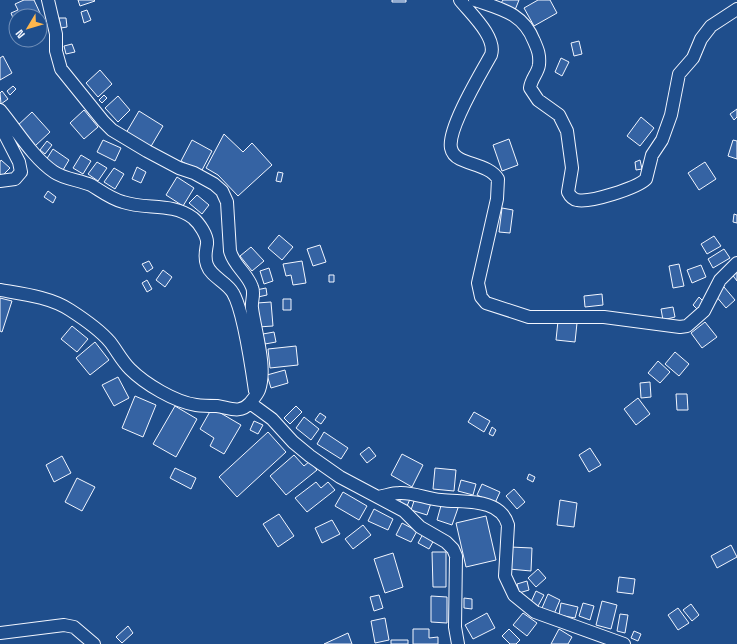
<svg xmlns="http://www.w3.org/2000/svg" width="737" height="644" font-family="'Space Grotesk',sans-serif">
  <rect width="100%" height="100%" fill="#1f4e8c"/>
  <path fill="#3563a3" stroke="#f2f6ff" d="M24 0H34L45 24 40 26V16H16L15 23 11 13 18 10 15 4Z
    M78 0H94L95 1 80 6Z
    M392 0H406V2H392Z
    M503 0H519L515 10 501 3Z
    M538 0H550L557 13 534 26 524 8Z
    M87 10 91 20 84 23 81 12Z
    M59 18H66L67 27 61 28Z
    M579 41 582 54 574 56 571 43Z
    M72 44 75 52 66 54 64 46Z
    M3 56 12 73 0 80V58Z
    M561 58 569 62 562 76 555 72Z
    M100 70 112 84 98 97 86 83Z
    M13 86 16 89 10 95 7 91Z
    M2 91 8 99 1 104 0 93Z
    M104 95 107 98 102 103 99 100Z
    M118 96 130 110 118 122 105 108Z
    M737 109V117L734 120 730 114Z
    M84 110 98 127 84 139 70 123Z
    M139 111 163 126 150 148 126 133Z
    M32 112 50 132 35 146 16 127Z
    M641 117 654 128 640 146 627 136Z
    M224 134 243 152 252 143 272 165 238 196 218 175 206 168Z
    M509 139 518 165 502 171 493 145Z
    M103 140 121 148 115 161 97 152Z
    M192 140 212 151 201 172 181 161Z
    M733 140 737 141V159L728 156Z
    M47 141 52 145 45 154 40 150Z
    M53 149 69 160 63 170 46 160Z
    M81 155 91 161 83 174 73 168Z
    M1 160 10 168 0 178V162Z
    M640 160 642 169 636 170 635 162Z
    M97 162 107 168 98 181 88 174Z
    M705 162 716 179 699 190 688 173Z
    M137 167 146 172 141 183 132 179Z
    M114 168 124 174 115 189 104 182Z
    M278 172 283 173 281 182 276 181Z
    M177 177 194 188 183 206 166 195Z
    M48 191 56 197 53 203 44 197Z
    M197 195 209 205 202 214 189 203Z
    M502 208 513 210 510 233 499 232Z
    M734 214 737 215V223L733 222Z
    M279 235 293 247 282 260 268 248Z
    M714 236 721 246 707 254 701 244Z
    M320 245 326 262 313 266 307 249Z
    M251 247 264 261 252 271 240 256Z
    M724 249 730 258 713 268 708 259Z
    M149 261 153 268 147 272 142 264Z
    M302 261 306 283 293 285 291 275 286 276 283 264Z
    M679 264 684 286 673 288 669 266Z
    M701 265 706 277 692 283 687 270Z
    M269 268 273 281 264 284 260 271Z
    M737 268V281L731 273Z
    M163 270 172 277 165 287 156 280Z
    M329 275H334V282H329Z
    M147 280 152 289 147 292 142 283Z
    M724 287 735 300 726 308 715 295Z
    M266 288 267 295 258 297 256 290Z
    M602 294 603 305 585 307 584 296Z
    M699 297 705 303 698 310 693 305Z
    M0 298 12 301 2 332 0 331Z
    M283 299H291V310H283Z
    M271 302 273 326 258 327 257 303Z
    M673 307 675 317 663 320 661 309Z
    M558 321 577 323 575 342 556 340Z
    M705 322 717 337 702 348 691 333Z
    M72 326 88 339 77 352 61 339Z
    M274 332 276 342 265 344 263 334Z
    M95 342 109 360 90 375 76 358Z
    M296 346 298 365 270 368 268 349Z
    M675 352 689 364 679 376 665 364Z
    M658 361 670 372 660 383 648 373Z
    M285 370 288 383 271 388 267 375Z
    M118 377 129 398 114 406 102 385Z
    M650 382 651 397 641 398 640 383Z
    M676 394H687L688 410H677Z
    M135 396 156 405 143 437 122 428Z
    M638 398 650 414 636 425 624 409Z
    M175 406 197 419 176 457 153 444Z
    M296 406 302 412 290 424 284 418Z
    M212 408 241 425 224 454 210 446 214 438 200 429Z
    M474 412 490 421 484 432 468 422Z
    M320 413 326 417 321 424 315 420Z
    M304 417 319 429 311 440 296 428Z
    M254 421 263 425 258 434 250 430Z
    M492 427 496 430 493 436 489 434Z
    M268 432 286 452 237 497 219 477Z
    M324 432 348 448 341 459 317 444Z
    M369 447 376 456 367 463 360 454Z
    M590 448 601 465 589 472 579 455Z
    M402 454 423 465 412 487 391 475Z
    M294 455 304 466 310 461 317 470 286 495 270 476Z
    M62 456 71 473 54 482 46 465Z
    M175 468 196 478 191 489 170 478Z
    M435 468 456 470 454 491 433 489Z
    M529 474 535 477 533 482 527 479Z
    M77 478 95 487 82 511 65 502Z
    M461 480 476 484 473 495 458 491Z
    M316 482 321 488 328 482 335 490 307 512 295 498Z
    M482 484 500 492 495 503 477 495Z
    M514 489 525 502 517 509 506 496Z
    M343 492 367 506 359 520 335 506Z
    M402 496 410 499 407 506 399 503Z
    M415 498 431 503 427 515 411 510Z
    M560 500 577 503 574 527 557 525Z
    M442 502 458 508 452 525 437 520Z
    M374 509 393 519 388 530 368 521Z
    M279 514 294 536 278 547 263 524Z
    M486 516 496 560 466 567 456 523Z
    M332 520 340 534 322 543 315 528Z
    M402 523 417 531 411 542 396 535Z
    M363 525 371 535 353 549 345 539Z
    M423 534 434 540 429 549 418 543Z
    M731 545 737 557 717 568 711 556Z
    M510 547 532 548 531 571 509 569Z
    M432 552H446V587H433Z
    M393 553 403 587 385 593 374 559Z
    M538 569 546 578 536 587 528 578Z
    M619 577 635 579 633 594 617 592Z
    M527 581 529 590 519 593 517 584Z
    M536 591 544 595 538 606 531 602Z
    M548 594 560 600 554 614 542 608Z
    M379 595 383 608 374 611 370 597Z
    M431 596 447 597V623L431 622Z
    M464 598 472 599V609L464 608Z
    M602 601 617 605 611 629 596 625Z
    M561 603 578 607 575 618 559 615Z
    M583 603 594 606 590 620 579 616Z
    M691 604 699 615 692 621 683 610Z
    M678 608 689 623 678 630 668 615Z
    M487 613 495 628 473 639 465 625Z
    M523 613 537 623 527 636 513 625Z
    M620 614 628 615 625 633 617 631Z
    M385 618 389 640 375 643 371 621Z
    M128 626 133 633 122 643 116 637Z
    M413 629H429V638L438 637V644H413Z
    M509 629 520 640 516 644H510L502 636Z
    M559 629 572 637 568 644H551Z
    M634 631 641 634 638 641 631 638Z
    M348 633 352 644H324Z
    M391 640H408V644H391Z"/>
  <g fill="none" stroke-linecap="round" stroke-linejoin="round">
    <defs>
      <path id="street" d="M48 0 56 34V51L61 69 103 121 112 130 147 151 179 168 194 173 214 184 222 191 227 202 230 251C234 266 247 273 252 287 255 294 251 301 252 308 255 331 267 368 259 390 257 395 253 399 250 403L272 419 293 442 310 456 340 477 404 511 420 527 446 542 453 549 456 556 455 627 458 644
        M460 0C470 13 497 37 491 55 481 73 447 129 451 148 452 153 456 157 460 159 472 165 491 167 498 179L497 199 478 283 481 297 486 303 529 317H604L680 327 687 326 704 311 720 280 737 263
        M475 0C501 9 523 13 534 41 538 50 540 55 539 65 538 73 531 79 530 88L538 100 559 115 567 131 572 168 568 192C570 196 572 199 577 200 590 203 637 188 646 179L652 155 662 140 671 115 679 74 693 58 701 39 711 26 737 9
        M0 110C16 129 33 158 54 172 64 179 79 180 91 185 101 191 111 199 123 202 146 210 172 202 193 218 199 223 208 236 207 244 206 251 204 257 207 265 211 277 227 282 233 293 243 310 252 370 255 391
        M0 125 19 162 21 172 15 179 0 181
        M0 290C23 294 50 297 70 310 84 319 99 329 110 342 117 351 122 361 130 369 145 384 175 402 196 405 203 406 210 406 217 406 230 408 240 414 250 403
        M378 497C385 496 392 493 399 493 413 492 427 499 441 500 463 503 500 497 508 525L505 576 514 595 535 612 624 644
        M0 633 64 625 74 627 94 644"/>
    </defs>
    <use href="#street" stroke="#f2f6ff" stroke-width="14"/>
    <use href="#street" stroke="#1f4e8c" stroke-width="12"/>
  </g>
  <g transform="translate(28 28) rotate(232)"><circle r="19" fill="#1f4e8c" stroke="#7391ba"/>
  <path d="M0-3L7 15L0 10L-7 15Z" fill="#ffb74d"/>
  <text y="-6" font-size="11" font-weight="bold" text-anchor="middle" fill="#f2f6ff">N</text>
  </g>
</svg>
